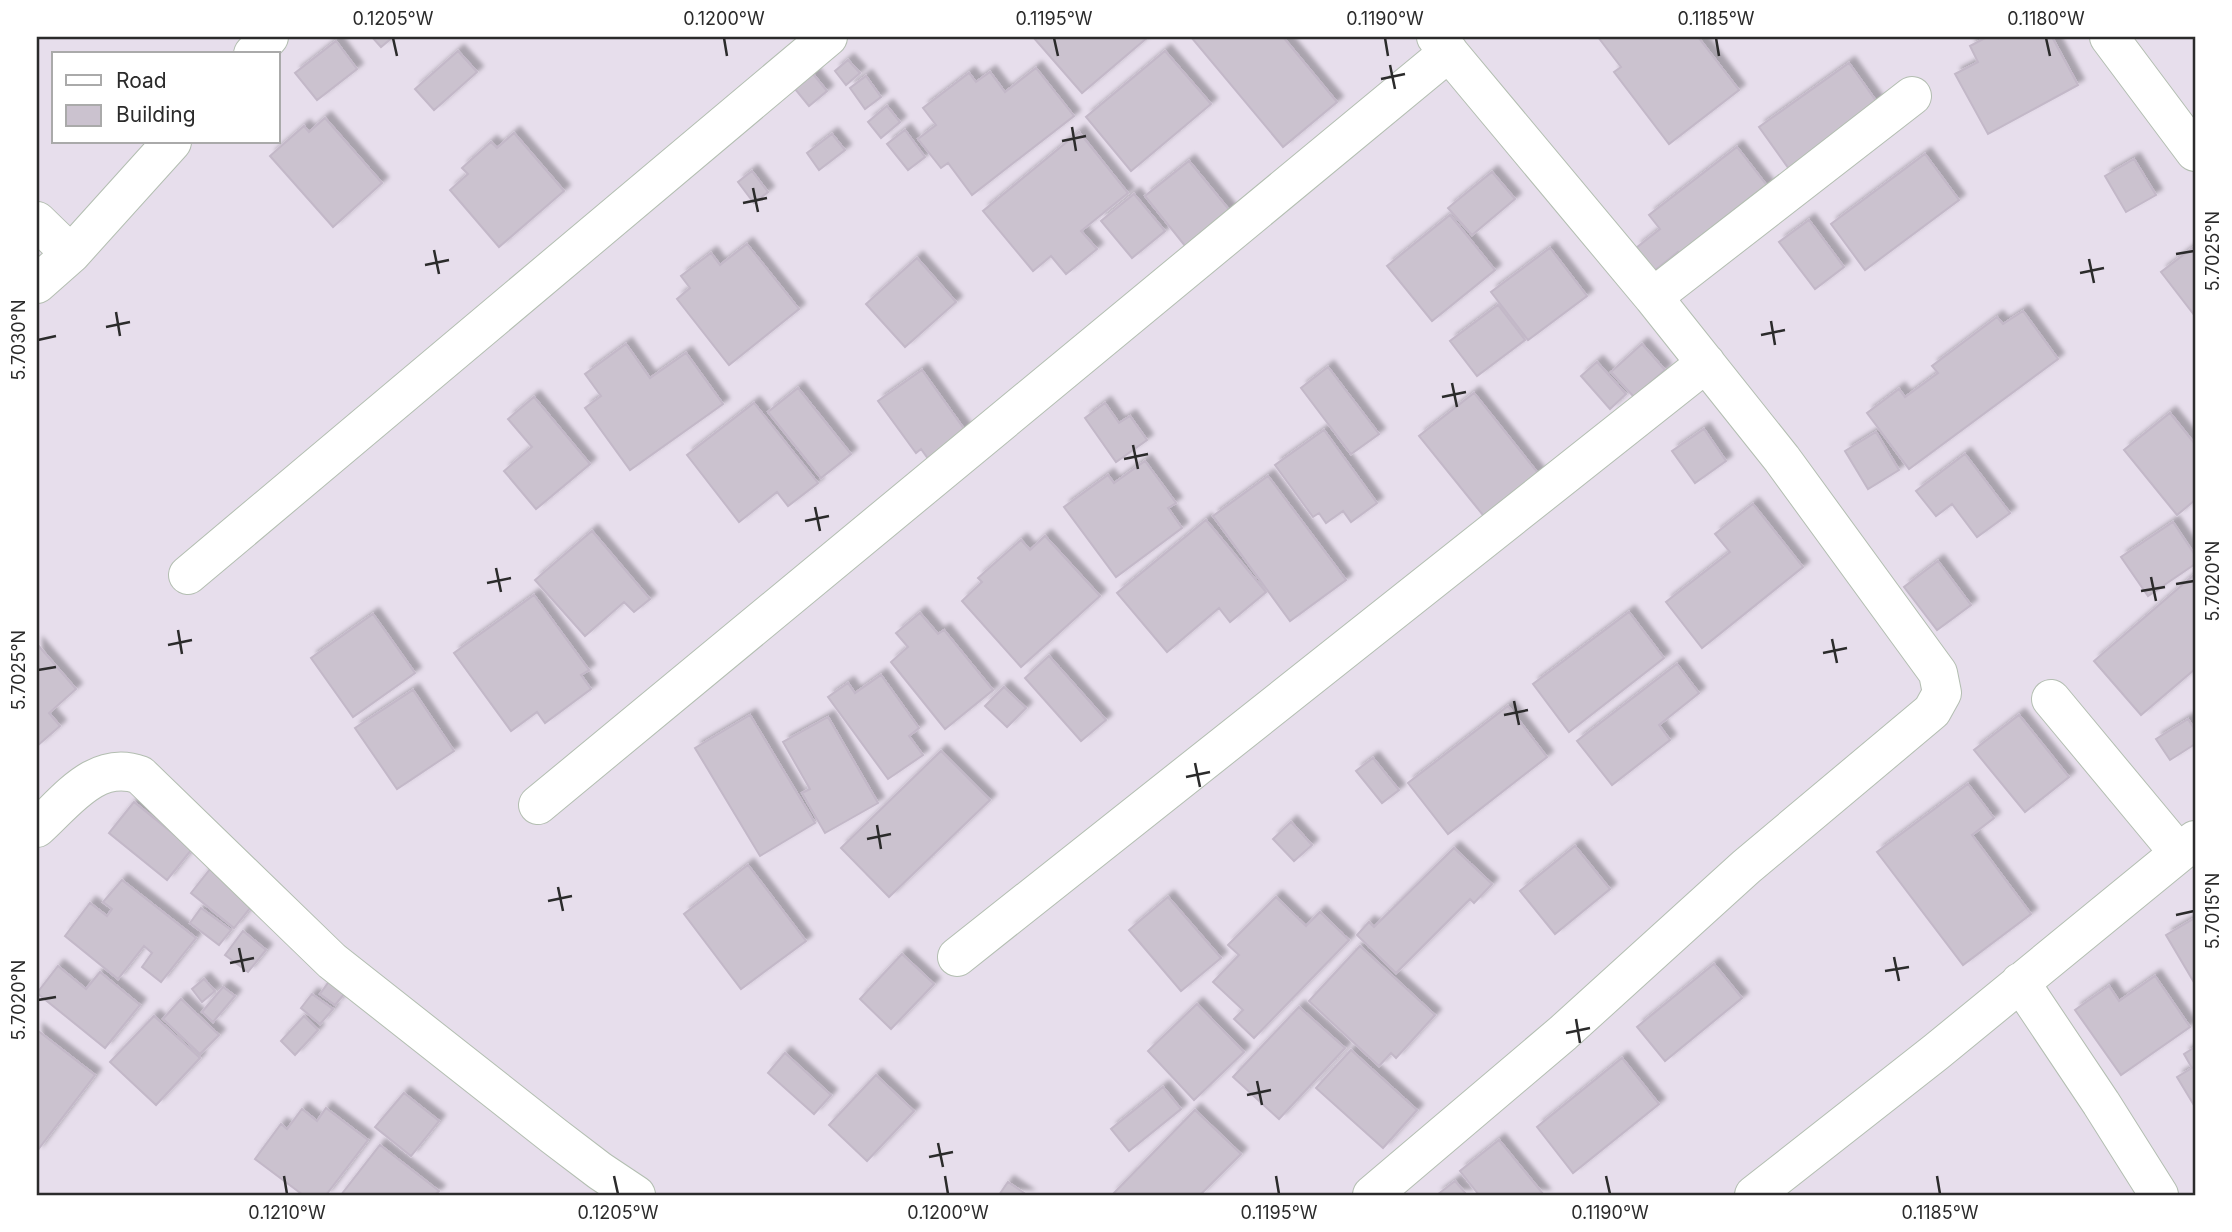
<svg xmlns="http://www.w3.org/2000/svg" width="2232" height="1232" font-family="Inter,sans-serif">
  <defs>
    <filter id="shadow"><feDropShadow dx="6" dy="-6" stdDeviation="2" flood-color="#0004"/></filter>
  </defs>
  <rect width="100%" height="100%" fill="#e7deec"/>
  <path fill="#cbc2cf" stroke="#c3b8c8" stroke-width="2" filter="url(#shadow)" d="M372 37H393L381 47Z
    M1033 37H1148L1082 93Z
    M1191 37H1283L1337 102 1283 147Z
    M1598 37H1698L1739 90 1669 144 1614 72 1621 67Z
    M1987 37H2052L2078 85 1988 134 1955 74 1978 62 1970 46Z
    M336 41 357 69 317 100 295 73Z
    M458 51 477 72 434 110 415 89Z
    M1165 51 1211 104 1131 171 1086 117Z
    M848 60 860 73 846 85 835 71Z
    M1849 63 1879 105 1789 169 1759 127Z
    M805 64 827 91 809 106 786 78Z
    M1036 68 1074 116 972 195 948 163 941 168 918 139 936 125 923 108 969 73 976 82 990 72 1005 92Z
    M866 76 881 97 865 109 850 88Z
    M887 106 900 122 881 138 868 122Z
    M325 118 382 183 333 227 270 156 304 126 309 132Z
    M905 130 925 157 908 170 887 144Z
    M1079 132 1128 193 1081 231 1097 249 1066 274 1051 256 1033 271 983 211Z
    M514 133 564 191 499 247 450 190 468 174 462 168 491 142 497 148Z
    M832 134 845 150 819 170 807 153Z
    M1737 147 1772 192 1684 260 1678 252 1654 271 1636 248 1660 229 1649 215Z
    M1925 154 1959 200 1865 270 1831 224Z
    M2134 159 2156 195 2126 212 2105 176Z
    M1189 161 1231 212 1186 247 1145 196Z
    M752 171 768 192 754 203 738 182Z
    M1492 172 1515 199 1472 235 1448 208Z
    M1134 194 1165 231 1132 258 1101 221Z
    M1450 215 1495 270 1432 321 1387 266Z
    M1809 220 1844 267 1815 289 1779 242Z
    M747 244 799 309 729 365 677 299 690 288 681 276 711 253 720 265Z
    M2195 246V316L2161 272Z
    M1550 248 1587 296 1528 340 1491 292Z
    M917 258 956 302 905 347 866 304Z
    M1498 305 1525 340 1477 376 1450 341Z
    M2023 311 2058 359 1909 469 1867 413 1899 389 1905 397 1938 373 1932 366 1997 317 2003 324Z
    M626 344 650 378 686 353 723 404 630 470 585 408 601 396 585 374Z
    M1642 344 1665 370 1634 397 1611 372Z
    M1597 362 1626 394 1610 409 1581 376Z
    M1328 367 1379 434 1351 454 1301 388Z
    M922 370 972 440 934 467 921 449 916 453 878 401Z
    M798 388 851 454 821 478 768 412Z
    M1474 393 1541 477 1487 520 1419 436Z
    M534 397 590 464 536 509 504 471 532 447 508 419Z
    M754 403 818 483 788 506 777 492 739 522 687 455Z
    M1105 403 1119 423 1130 416 1147 440 1116 462 1085 418Z
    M2170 413 2195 444V500L2177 515 2124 450Z
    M1704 429 1726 461 1695 483 1672 451Z
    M1324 430 1377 503 1351 522 1343 511 1326 523 1319 513 1313 517 1275 465Z
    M1876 432 1899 470 1868 489 1845 451Z
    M1965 454 2010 513 1977 537 1952 504 1936 516 1916 491Z
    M1145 461 1176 503 1168 508 1182 528 1116 577 1064 507 1108 475 1114 483Z
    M1268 476 1346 580 1290 621 1213 516Z
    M1753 504 1803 567 1702 648 1666 602 1730 552 1715 534Z
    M1206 520 1266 592 1230 622 1219 608 1167 652 1117 593Z
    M2173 522 2195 555V564L2148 596 2121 557Z
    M592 531 650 599 634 612 624 602 585 636 535 580Z
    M1045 536 1100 596 1021 667 962 601 982 582 978 578 1021 540 1030 550Z
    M1938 561 1971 605 1937 630 1904 587Z
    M2195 574V669L2141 715 2094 661Z
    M534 595 589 670 581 675 591 689 545 723 537 712 511 731 454 653Z
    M1629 612 1664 658 1569 732 1533 684Z
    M920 613 938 634 944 630 993 690 945 729 891 662 908 647 896 633Z
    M373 614 415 673 353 717 311 658Z
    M37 644 76 689 49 713 60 726 37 746Z
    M1049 656 1106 720 1081 741 1025 678Z
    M1677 664 1699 693 1659 725 1670 740 1612 785 1577 741Z
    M881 675 919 728 909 736 923 755 888 779 828 697 848 683 855 693Z
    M1004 687 1026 708 1007 727 985 706Z
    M413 690 454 751 397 789 355 728Z
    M1508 706 1547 757 1448 834 1408 783Z
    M750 715 815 823 760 856 695 748Z
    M2019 715 2069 777 2025 812 1974 750Z
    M828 717 878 803 825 833 802 793 810 789 783 742Z
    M2188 719 2195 730V744L2170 760 2156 739Z
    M941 751 990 800 889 897 841 848Z
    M1373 758 1399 790 1382 803 1356 771Z
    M1968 784 1994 818 1972 835 2031 914 1963 965 1877 852Z
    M134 802 192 849 167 880 109 833Z
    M1291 822 1312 845 1294 861 1273 839Z
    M1575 846 1610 889 1555 934 1520 891Z
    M1454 848 1492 884 1474 903 1470 899 1396 973 1357 935 1369 922 1374 927Z
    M748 865 806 941 741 989 684 914Z
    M211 868 254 903 234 928 191 893Z
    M122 880 196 938 161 982 142 967 152 953 144 946 118 979 65 936 90 903 107 916 112 909 103 902Z
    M1168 897 1221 958 1181 991 1129 930Z
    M1276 897 1306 926 1320 912 1349 940 1254 1038 1234 1019 1243 1010 1213 982 1239 955 1228 945Z
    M201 908 231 930 219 945 190 923Z
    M2195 918V984L2166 935Z
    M243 931 266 950 248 972 225 955Z
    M1360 946 1435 1015 1396 1058 1391 1053 1379 1066 1309 1001Z
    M902 954 934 984 891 1029 860 999Z
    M1714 964 1742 998 1665 1061 1637 1027Z
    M58 966 86 989 100 972 140 1005 105 1048 37 993Z
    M2155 976 2190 1027 2121 1075 2075 1010 2109 986 2119 1001Z
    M204 979 215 991 202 1002 192 989Z
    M330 980 345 993 335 1005 320 994Z
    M223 987 235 996 213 1022 202 1012Z
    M312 994 333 1009 320 1024 301 1008Z
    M181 999 219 1035 200 1054 163 1019Z
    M1197 1004 1244 1052 1194 1100 1148 1051Z
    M1299 1007 1345 1048 1279 1119 1233 1077Z
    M154 1016 200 1058 156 1105 110 1062Z
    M304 1016 318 1030 295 1055 281 1041Z
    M37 1030 95 1075 37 1151Z
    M2195 1047V1107L2177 1077 2192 1068 2184 1054Z
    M1351 1050 1417 1110 1383 1148 1316 1088Z
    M785 1053 831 1095 814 1114 768 1073Z
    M1622 1058 1659 1104 1573 1173 1537 1127Z
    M876 1075 914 1111 867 1161 829 1125Z
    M1163 1087 1181 1109 1129 1151 1111 1129Z
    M404 1093 439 1121 411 1156 375 1127Z
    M326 1108 368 1140 326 1195H303L255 1159 281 1124 287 1129 302 1109 317 1121Z
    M1195 1110 1241 1154 1200 1195H1112Z
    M1499 1140 1544 1195H1479L1460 1171Z
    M380 1145 439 1191 435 1195H341Z
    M1455 1181 1467 1195H1437Z
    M1008 1182 1027 1195H999Z"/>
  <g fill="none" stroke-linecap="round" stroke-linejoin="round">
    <defs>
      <path id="minor" d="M2109 37 2195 152
        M253 54 269 37
        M37 221 71 254
        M37 284 71 254 172 142
        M1653 297 1912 96
        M188 575 828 37
        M2051 699 2179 853
        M538 805 1449 52
        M37 828C67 801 96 759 140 775L332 961 554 1136 600 1171 636 1195
        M957 957 1706 363
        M2020 982 2101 1103 2159 1195
        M1372 1195 1563 1033 1746 867 1932 711 1942 693 1938 673 1782 459 1653 297 1436 37
        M1754 1195 1936 1052 2195 840"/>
    </defs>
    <use href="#minor" stroke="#b3beb1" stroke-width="40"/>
    <use href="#minor" stroke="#fff" stroke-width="38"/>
  </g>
  <path fill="none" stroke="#2b2b2b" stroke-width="2.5" d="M393 38 397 56M724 38 727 56M1054 38 1058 56M1385 38 1388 56M1716 38 1719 56M2046 38 2050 56M1390 65 1395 89M1381 79 1405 74M1072 127 1076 151M1062 141 1086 136M753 188 758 212M743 203 767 198M434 250 439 274M2176 254 2194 251M2089 259 2094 283M425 265 449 260M2080 273 2104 268M116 312 120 336M1771 321 1775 345M106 327 130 322M1761 335 1785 330M38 340 56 336M1452 383 1457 407M1442 397 1466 392M1133 445 1138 469M1124 459 1148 454M815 507 820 531M805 521 829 516M496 568 501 592M2151 577 2156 601M487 583 511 578M2176 584 2194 581M2141 591 2165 587M178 630 182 654M1832 639 1837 663M168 645 192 640M1823 653 1847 648M38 670 56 667M1514 701 1519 725M1504 715 1528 710M1195 763 1200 787M1186 777 1210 772M877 825 881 849M867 839 891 834M558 887 563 911M548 901 572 896M2176 915 2194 911M239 948 244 972M1894 957 1899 981M230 963 254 958M1885 971 1909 967M38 1000 56 997M1576 1019 1580 1043M1566 1033 1590 1028M1257 1081 1262 1105M1247 1095 1271 1090M938 1143 943 1167M929 1157 953 1152M284 1176 287 1194M614 1176 618 1194M945 1176 948 1194M1276 1176 1279 1194M1606 1176 1610 1194M1937 1176 1940 1194"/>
  <rect width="2232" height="1232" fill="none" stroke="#ffffff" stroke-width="77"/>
  <rect x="52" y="52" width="228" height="91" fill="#ffffff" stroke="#aaaaaa" stroke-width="2"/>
  <rect x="66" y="75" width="35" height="10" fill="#ffffff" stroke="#aaaaaa" stroke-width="2"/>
  <text x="116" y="88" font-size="21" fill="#2b2b2b">Road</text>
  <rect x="66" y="105" width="35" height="21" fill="#cbc2cf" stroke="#aaaaaa" stroke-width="2"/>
  <text x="116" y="122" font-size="21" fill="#2b2b2b">Building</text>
  <rect x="38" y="38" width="2156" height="1156" fill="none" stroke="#2b2b2b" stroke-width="2.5"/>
  <g font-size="18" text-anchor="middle" fill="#2b2b2b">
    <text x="393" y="25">0.1205°W</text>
    <text x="724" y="25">0.1200°W</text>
    <text x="1054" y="25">0.1195°W</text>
    <text x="1385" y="25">0.1190°W</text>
    <text x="1716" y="25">0.1185°W</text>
    <text x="2046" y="25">0.1180°W</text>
    <text transform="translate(2213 251) rotate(-90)" y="6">5.7025°N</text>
    <text transform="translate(19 340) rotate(-90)" y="6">5.7030°N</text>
    <text transform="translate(2213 581) rotate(-90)" y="6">5.7020°N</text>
    <text transform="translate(19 670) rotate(-90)" y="6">5.7025°N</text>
    <text transform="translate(2213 911) rotate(-90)" y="6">5.7015°N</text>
    <text transform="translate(19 1000) rotate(-90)" y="6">5.7020°N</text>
    <text x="287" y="1219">0.1210°W</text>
    <text x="618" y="1219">0.1205°W</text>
    <text x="948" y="1219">0.1200°W</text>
    <text x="1279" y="1219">0.1195°W</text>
    <text x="1610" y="1219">0.1190°W</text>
    <text x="1940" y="1219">0.1185°W</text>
  </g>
</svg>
